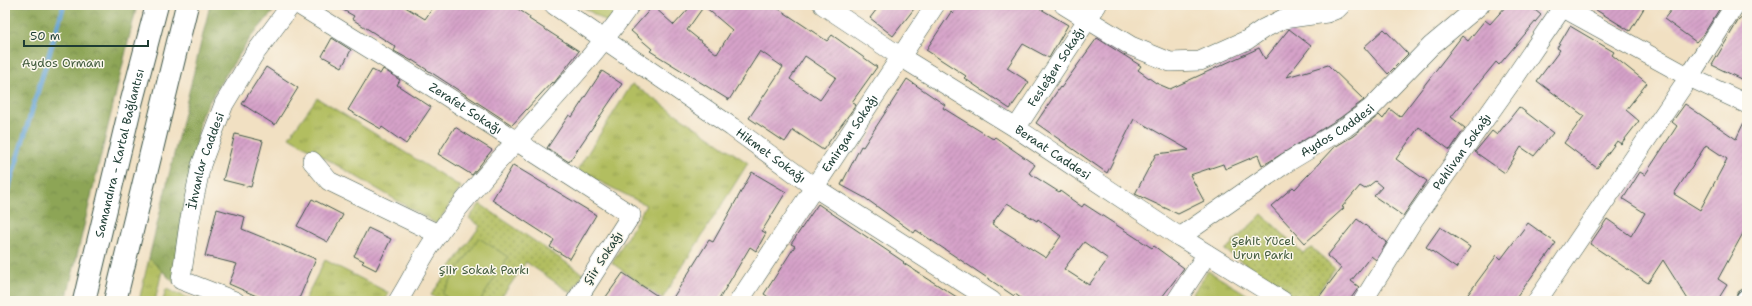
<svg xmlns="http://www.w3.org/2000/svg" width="1752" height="306" font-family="'Shantell Sans',sans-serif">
  <defs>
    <pattern id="grass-tufts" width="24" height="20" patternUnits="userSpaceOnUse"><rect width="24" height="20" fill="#b2be60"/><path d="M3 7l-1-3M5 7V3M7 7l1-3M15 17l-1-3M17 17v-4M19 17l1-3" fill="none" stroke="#909c50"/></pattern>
    <pattern id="forest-crowns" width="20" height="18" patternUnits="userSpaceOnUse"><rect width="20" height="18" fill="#8da556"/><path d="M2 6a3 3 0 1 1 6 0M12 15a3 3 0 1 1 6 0" fill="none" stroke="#738848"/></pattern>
    <pattern id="park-dots" width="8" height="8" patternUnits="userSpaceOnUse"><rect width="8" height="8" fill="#b2be60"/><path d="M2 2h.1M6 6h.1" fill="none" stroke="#909c50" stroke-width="1.8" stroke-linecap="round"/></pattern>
    <pattern id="building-hatch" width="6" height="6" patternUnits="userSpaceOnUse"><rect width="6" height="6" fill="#d6a2c9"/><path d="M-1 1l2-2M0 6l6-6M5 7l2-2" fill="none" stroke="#ad85a4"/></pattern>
  </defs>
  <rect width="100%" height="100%" fill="#fbf7ec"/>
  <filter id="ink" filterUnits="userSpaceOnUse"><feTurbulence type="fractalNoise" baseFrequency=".025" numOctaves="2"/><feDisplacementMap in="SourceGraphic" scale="8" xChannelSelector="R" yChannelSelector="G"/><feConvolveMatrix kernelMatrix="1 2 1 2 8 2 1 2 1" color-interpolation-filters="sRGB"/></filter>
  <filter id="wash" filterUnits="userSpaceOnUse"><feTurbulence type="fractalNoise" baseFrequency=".012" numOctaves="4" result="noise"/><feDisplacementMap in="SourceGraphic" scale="16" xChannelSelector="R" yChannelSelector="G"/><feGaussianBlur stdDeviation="0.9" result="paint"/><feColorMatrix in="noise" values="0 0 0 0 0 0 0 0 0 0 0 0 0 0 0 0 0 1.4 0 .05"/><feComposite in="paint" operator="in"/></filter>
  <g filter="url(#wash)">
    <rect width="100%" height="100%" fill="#f1e0c2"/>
    <path fill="url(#grass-tufts)" stroke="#687e4a" d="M580 5H621L608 23Z
      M632 84 748 163 662 299 612 263 646 205 577 170Z
      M317 98 461 187 437 224 289 137Z
      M149 258 162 271 155 301H139Z
      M325 260 389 293 385 301H304Z
      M1208 271 1258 301H1188Z
      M166 289 196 301H163Z"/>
    <path fill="url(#forest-crowns)" stroke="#567145" d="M5 5H137L66 301H5Z
      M210 5H279L251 37 219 85 201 116 174 283 149 258Z"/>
    <path fill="url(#park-dots)" stroke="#687e4a" d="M480 204 583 274 571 293 526 262 499 301H440L431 295 480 226 469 218Z
      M1262 214 1303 253 1312 248 1335 268 1312 301H1297L1225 250Z"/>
    <path fill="#b2be60" stroke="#687e4a" d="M479 238 508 257 480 301H452L442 294Z"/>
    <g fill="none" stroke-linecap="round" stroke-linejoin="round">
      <path stroke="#64a3d6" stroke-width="5" d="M5 199 64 5"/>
    </g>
    <g id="blocks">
      <path fill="url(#building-hatch)" fill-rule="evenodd" d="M334 5H402L425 19 435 5H512L530 17 529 19 579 51 554 83 552 82 512 125 412 60V61L394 51 396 47 352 19 354 16Z
        M692 5H773L827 41 832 35 877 67 852 102 856 105 823 150 793 130 785 142 749 118 783 67 760 51 729 100 650 51 652 49 631 31 653 6 674 25ZM704 6 732 30 717 54 687 30ZM805 56 836 77 820 100 790 79Z
        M880 5H917L893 36 870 18Z
        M958 5H1034L1068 25 1049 58 1023 44 1007 68 1029 82 1010 109 964 78 966 76 926 50 951 12 953 14Z
        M1507 5H1529L1541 15 1499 65 1496 62 1451 117 1465 128 1450 150 1419 127 1396 159 1427 181 1403 216 1374 196 1382 187 1375 181 1365 189 1360 186 1342 207 1344 208 1305 243 1271 206 1293 187 1295 189 1333 148 1353 136 1379 115 1383 119 1390 109 1400 117 1462 36 1468 41 1485 20 1490 24Z
        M1588 5H1646L1630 31Z
        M1675 5H1715L1720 8 1705 32 1696 42 1664 19Z
        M1747 13V82L1712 65 1738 21Z
        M1570 26 1614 52 1612 55 1647 83 1626 110 1639 121 1621 144 1617 141 1597 168 1564 143 1584 116 1537 81 1560 50 1557 48Z
        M1289 29 1311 46 1287 77 1328 65 1364 100 1340 118 1267 163 1262 165 1258 155 1225 169 1223 164 1190 175 1204 201 1178 214 1135 194 1156 154 1189 150 1134 119 1107 173 1036 123 1060 87 1061 88 1097 38 1141 66 1138 70 1156 83 1170 89 1259 48 1265 59Z
        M1384 29 1408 54 1388 74 1364 47Z
        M332 38 351 50 342 67 322 56Z
        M266 67 298 88 275 125 242 104Z
        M383 69 400 80 397 85 431 107 406 144 382 127 381 129 348 110 372 70 380 74Z
        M602 71 622 84 569 162 547 148 569 115 572 117Z
        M907 79 945 105 943 108 993 139 995 137 1035 165 1029 173 1059 192 1060 191 1082 207 1084 204 1152 248 1154 246 1184 268 1159 301H1025L1015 294 1014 296 916 230 914 233 865 198 841 185 861 146 863 147ZM1007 203 1037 221 1038 219 1061 236 1046 258 992 224ZM1084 242 1108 259 1089 285 1064 269Z
        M1685 104 1736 139 1747 116V226L1718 279 1727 285 1717 301H1689L1663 260 1648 283 1590 244 1607 219 1631 236 1645 213 1623 199 1640 172 1645 175 1677 126 1672 122ZM1706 145 1727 159 1700 210 1674 194Z
        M1519 107 1553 133 1534 156 1521 147 1505 173 1475 152 1492 131 1497 135Z
        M455 127 492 150 472 175 438 154Z
        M235 134 263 141 251 187 223 180Z
        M513 165 596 215 570 259 550 247 554 240 492 200Z
        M752 172 786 192 762 231 766 233 756 251 750 247 718 301H671L709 240 713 242Z
        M312 199 343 215 328 242 297 226Z
        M818 204 904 262 903 263 963 301H774L764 294 795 246 791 244Z
        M217 209 245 217 242 229 316 259 298 301H268L229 284 237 264 205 256Z
        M1357 219 1387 242 1376 260 1371 256 1351 281 1359 287 1349 301H1316L1341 268 1327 256Z
        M1528 223 1556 243 1514 301H1463L1497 255 1501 259Z
        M1440 227 1470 247 1456 268 1426 247Z
        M368 228 391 239 376 270 362 263 364 261 354 256Z
        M623 273 665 301H603Z"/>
    </g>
  </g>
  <g filter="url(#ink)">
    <use href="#blocks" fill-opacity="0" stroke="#3e5549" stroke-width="1"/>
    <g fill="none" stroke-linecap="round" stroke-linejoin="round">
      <defs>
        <g id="minor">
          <path id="s1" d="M299 5 437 90 631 215 576 301"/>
          <path id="s2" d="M554 5 732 127 814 187 992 301"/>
          <path id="s3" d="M823 5 901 57 1016 128 1180 237 1283 301"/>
          <path d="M1064 5 1131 46 1170 62 1200 61 1247 40 1263 29 1283 19 1327 13 1337 9 1341 5"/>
          <path d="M1735 5 1689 77 1747 104"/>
          <path id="s4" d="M1016 128 1097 5"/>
          <path d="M312 161 329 181 438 234"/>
          <path id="s5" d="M1180 237 1286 163 1346 127 1371 108 1431 46 1480 5"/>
          <path id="s6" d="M235 301 181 280 189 223 201 165 224 104 253 56 291 5"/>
          <path d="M398 301C412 279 423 254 439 233 498 154 573 86 630 5"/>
          <path id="s7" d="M739 301 935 5"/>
          <path d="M1176 301 1207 254"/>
          <path id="s8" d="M1363 301 1414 219 1515 77 1564 5"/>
          <path d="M1537 301 1689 77 1558 5"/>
        </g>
        <path id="secondary" d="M1747 301V300"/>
        <g id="motorway">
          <path id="s9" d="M84 301 131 104 157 5"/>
          <path d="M115 301 187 5"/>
        </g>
      </defs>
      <use href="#minor" stroke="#3e5549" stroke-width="20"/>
      <use href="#secondary" stroke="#3e5549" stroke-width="24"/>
      <use href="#motorway" stroke="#3e5549" stroke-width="24"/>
      <use href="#minor" stroke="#fff" stroke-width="19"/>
      <use href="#secondary" stroke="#fff" stroke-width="22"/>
      <use href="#motorway" stroke="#fff" stroke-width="22"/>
    </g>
  </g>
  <g text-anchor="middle" stroke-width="3" stroke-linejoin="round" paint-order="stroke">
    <g font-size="12" fill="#445d3f" stroke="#fbf7ec">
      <text x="63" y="67">Aydos Ormanı</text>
      <text x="1263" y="245">Şehit Yücel<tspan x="1263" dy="14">Urun Parkı</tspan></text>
      <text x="484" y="274">Şiir Sokak Parkı</text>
    </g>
    <g font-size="12" fill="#1f3d34" stroke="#fbf7ec">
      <text dy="4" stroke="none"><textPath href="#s4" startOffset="73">Fesleğen Sokağı</textPath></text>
      <text dy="4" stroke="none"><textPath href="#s1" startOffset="196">Zerafet Sokağı</textPath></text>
      <text dy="4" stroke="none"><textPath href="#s5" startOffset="190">Aydos Caddesi</textPath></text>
      <text dy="4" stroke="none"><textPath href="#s7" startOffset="201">Emirgan Sokağı</textPath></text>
      <text dy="4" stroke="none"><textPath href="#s8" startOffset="179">Pehlivan Sokağı</textPath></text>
      <text dy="4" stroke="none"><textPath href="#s9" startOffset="152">Samandıra - Kartal Bağlantısı</textPath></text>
      <text dy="4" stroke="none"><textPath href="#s3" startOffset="273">Beraat Caddesi</textPath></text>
      <text dy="4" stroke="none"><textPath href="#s2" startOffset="264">Hikmet Sokağı</textPath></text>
      <text dy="4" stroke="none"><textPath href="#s6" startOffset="180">İhvanlar Caddesi</textPath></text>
      <text transform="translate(603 258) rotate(-57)" y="4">Şiir Sokağı</text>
    </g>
  </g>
  <rect width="1752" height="306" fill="none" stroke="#fbf7ec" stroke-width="20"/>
  <path d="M24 40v6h124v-6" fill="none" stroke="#1f3d34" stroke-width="2"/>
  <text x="30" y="40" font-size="12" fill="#1f3d34" stroke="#fbf7ec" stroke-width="3" paint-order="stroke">50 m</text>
</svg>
